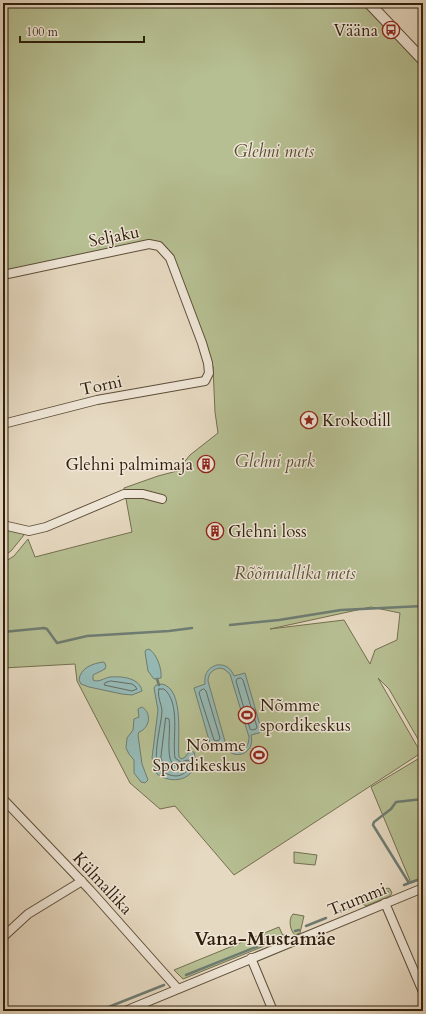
<svg xmlns="http://www.w3.org/2000/svg" width="426" height="1014" font-family="Cardo,serif">
  <rect width="100%" height="100%" fill="#e6d9c1"/>
  <filter id="stains"><feTurbulence type="fractalNoise" baseFrequency=".005" numOctaves="4"/><feColorMatrix values="0 0 0 0 .2 0 0 0 0 .09 0 0 0 0 .02 0 0 0 .5 -.17"/></filter>
  <radialGradient id="worn" r=".72"><stop offset=".6" stop-color="#630" stop-opacity="0"/><stop offset="1" stop-color="#630" stop-opacity=".3"/></radialGradient>
  <path fill="#b6bf92" stroke="#746f4f" fill-rule="evenodd" d="M3 3H369L423 60V745L422 746 389 689 378 678 421 753 234 875 175 806 160 809 130 783 77 681 75 664 3 668V563L14 556 28 539 35 557 132 532 124 488 158 476 177 471 190 455 218 433 215 412 213 367 206 344 170 258 149 244 3 275ZM371 607 400 613 397 640 375 650 370 664 344 620 270 629Z
    M3 528 23 533 24 535 11 551 4 556 3 555Z
    M423 756V878L411 883 371 787Z
    M294 852 317 855 315 865 294 863Z
    M388 888 390 889 392 893 390 896 366 906 363 904 362 901 363 898Z
    M293 914 304 916 300 933 295 935C290 931 288 919 293 914Z
    M279 927 284 938 183 979 174 970Z"/>
  <path fill="#96bab6" stroke="#6e7c72" fill-rule="evenodd" d="M149 649C157 654 162 669 161 678L154 679 148 671 145 652 146 650Z
    M104 662 106 666 105 669 93 675V680C98 683 104 678 110 677 122 676 140 678 142 691L132 695 122 694 89 687 81 684 79 680C80 668 93 663 104 662Z
    M217 665C225 664 231 668 234 676L245 673 262 732 251 735C256 755 231 763 223 743L211 747 194 688 205 684C204 675 207 668 217 665ZM220 668 224 669 230 674 249 737C249 745 246 749 239 752L231 750 226 745 208 681C208 673 213 669 220 668Z
    M162 684C185 689 177 740 179 757L182 759 185 757 190 751 194 752C201 777 176 787 157 774L152 758 158 710 154 688 156 685Z
    M142 707C152 713 150 728 139 732L138 735 142 764 148 780 145 783 141 782 134 773V760L129 754 126 748 127 738 133 730 134 719 139 717 138 709Z"/>
  <g fill="none" stroke-linecap="round" stroke-linejoin="round">
    <path stroke="#646c61" stroke-width="1" d="M241 678 243 680 257 727 256 729 252 730 250 729 236 681 237 679Z
      M111 681 132 684 135 686 137 689 132 691 104 685 105 683Z
      M159 689H164C181 703 172 739 175 758L181 762 188 760 190 762 187 771C181 776 177 777 170 775 167 774 164 773 161 771 150 762 162 724 162 710 161 703 157 696 159 689Z
      M204 689 206 691 220 738 219 740 216 741 214 740 199 693 200 691Z
      M166 718 169 719C171 729 166 755 172 763 174 765 177 767 180 768V770L178 771 165 768 161 758Z"/>
    <path stroke="#6e7c72" stroke-width="2.5" d="M230 625 279 620 341 610 423 606
      M3 632 44 628 47 629 57 643 87 636 169 631 192 628
      M157 679 159 685
      M409 883 423 878
      M404 885 409 883 373 825 374 822 391 809 396 802 423 799
      M363 903 388 892
      M339 912 350 908
      M306 926 326 918
      M295 931 299 930
      M186 975 286 935
      M106 1008 164 985"/>
    <defs>
      <path id="minor" d="M3 275 149 244 159 246 170 258 202 343 208 363 209 373 205 381 97 400 3 424
        M3 525 29 531 46 527 124 494H143L162 499
        M3 799 90 890 178 989
        M385 903 423 992
        M3 937 28 914 82 881
        M251 958 273 1011
        M125 1011 423 888"/>
      <path id="tertiary" d="M369 3 423 60"/>
    </defs>
    <use href="#minor" stroke="#5e4e39" stroke-width="10"/>
    <use href="#tertiary" stroke="#5e4e39" stroke-width="12"/>
    <use href="#minor" stroke="#efe6d7" stroke-width="8"/>
    <use href="#tertiary" stroke="#efe6d7" stroke-width="10"/>
  </g>
  <defs>
    <symbol id="bus-ring" viewBox="-11 -11 22 22"><circle r="9.5" fill="#efe6d7" stroke="#8f2418" stroke-width="1.5"/><path d="M-5-6H5V4H4V6H2V4H-2V6H-4V4H-5ZM-3.5-4V0h7V-4ZM-3.5 1.2v1.5H-2V1.2ZM2 1.2v1.5H3.5V1.2Z" fill="#8f2418"/></symbol>
    <symbol id="sight-ring" viewBox="-11 -11 22 22"><circle r="9.5" fill="#efe6d7" stroke="#8f2418" stroke-width="1.5"/><path d="M0-6L1.8-2.2L6-1.7L2.9 1.2L3.7 5.4L0 3.3L-3.7 5.4L-2.9 1.2L-6-1.7L-1.8-2.2Z" fill="#8f2418"/></symbol>
    <symbol id="building-ring" viewBox="-11 -11 22 22"><circle r="9.5" fill="#efe6d7" stroke="#8f2418" stroke-width="1.5"/><path d="M-4-6H4V6H1V3H-1V6H-4ZM-2.5-4.3h1.7v1.8h-1.7ZM.8-4.3h1.7v1.8H.8ZM-2.5-1h1.7V.8h-1.7ZM.8-1h1.7V.8H.8Z" fill="#8f2418"/></symbol>
    <symbol id="stadium-ring" viewBox="-11 -11 22 22"><circle r="9.5" fill="#efe6d7" stroke="#8f2418" stroke-width="1.5"/><path d="M0-5a6.5 5 0 1 0 0 10a6.5 5 0 1 0 0-10ZM-3.5-1.8h7v3.6h-7Z" fill="#8f2418"/></symbol>
  </defs>
  <g fill-rule="evenodd">
    <use href="#bus-ring" x="381" y="20" width="20" height="20"/>
    <use href="#sight-ring" x="299" y="410" width="20" height="20"/>
    <use href="#building-ring" x="196" y="454" width="20" height="20"/>
    <use href="#building-ring" x="205" y="521" width="20" height="20"/>
    <use href="#stadium-ring" x="237" y="705" width="20" height="20"/>
    <use href="#stadium-ring" x="249" y="745" width="20" height="20"/>
  </g>
  <g text-anchor="middle" stroke-width="3" stroke-linejoin="round" paint-order="stroke">
    <g font-size="17" fill="#311f0c" stroke="#efe6d7" text-anchor="end">
      <text x="378" y="36">Vääna</text>
      <text x="322" y="426" text-anchor="start">Krokodill</text>
      <text x="193" y="470">Glehni palmimaja</text>
      <text x="228" y="537" text-anchor="start">Glehni loss</text>
      <text x="260" y="711" text-anchor="start">Nõmme<tspan x="260" dy="20">spordikeskus</tspan></text>
      <text x="246" y="751">Nõmme<tspan x="246" dy="20">Spordikeskus</tspan></text>
    </g>
    <g font-size="17" font-style="italic" fill="#594f34" stroke="#efe6d7">
      <text x="274" y="157">Glehni mets</text>
      <text x="275" y="467">Glehni park</text>
      <text x="295" y="579">Rõõmuallika mets</text>
    </g>
    <g font-size="17" fill="#311f0c" stroke="#efe6d7">
      <text transform="translate(114 236) rotate(-11)" y="6">Seljaku</text>
      <text transform="translate(101 385) rotate(-12)" y="6">Torni</text>
      <text transform="translate(103 883) rotate(47)" y="6">Külmallika</text>
      <text transform="translate(357 899) rotate(-22)" y="6">Trummi</text>
    </g>
    <g font-size="19" font-weight="bold" fill="#311f0c" stroke="#efe6d7">
      <text x="265" y="945">Vana-Mustamäe</text>
    </g>
  </g>
  <rect width="426" height="1014" fill="none" stroke="#e6d9c1" stroke-width="16"/>
  <rect x="4" y="4" width="418" height="1006" fill="none" stroke="#311f0c" stroke-width="2"/>
  <rect x="8" y="8" width="410" height="998" fill="none" stroke="#311f0c"/>
  <path d="M20 36v6h124v-6" fill="none" stroke="#311f0c" stroke-width="2"/>
  <text x="26" y="36" font-size="12" fill="#311f0c" stroke="#efe6d7" stroke-width="3" paint-order="stroke">100 m</text>
  <rect width="100%" height="100%" filter="url(#stains)"/>
  <rect width="100%" height="100%" fill="url(#worn)"/>
</svg>
